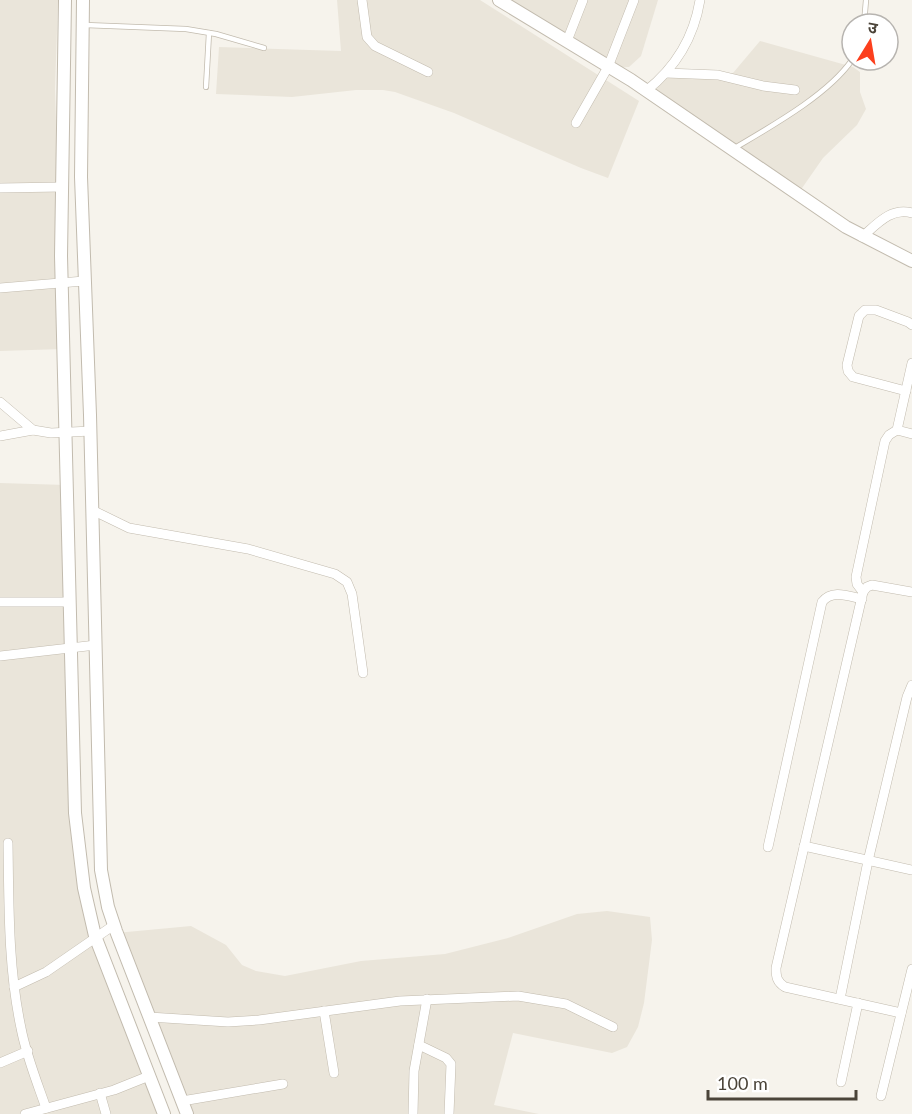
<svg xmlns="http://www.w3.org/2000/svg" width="912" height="1114" viewBox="0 0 912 1114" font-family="Lato,'Noto Sans Devanagari',sans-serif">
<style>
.residential{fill:#eae5da}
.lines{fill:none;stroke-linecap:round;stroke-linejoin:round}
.service-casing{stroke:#c2bbae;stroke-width:6}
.minor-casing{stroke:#c2bbae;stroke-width:10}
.tertiary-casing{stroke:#c2bbae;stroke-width:14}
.service{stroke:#fff;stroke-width:4.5}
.minor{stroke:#fff;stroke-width:9}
.tertiary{stroke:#fff;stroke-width:12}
</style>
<rect width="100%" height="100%" fill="#f6f3ec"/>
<g class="residential">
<polygon points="0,0 58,0 55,89 63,349 0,351"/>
<polygon points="337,0 480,0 639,101 608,178 581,168 454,113 395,92 383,90 356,90 292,97 216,94 219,47 341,51"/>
<polygon points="509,0 658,0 641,56 629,67 615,68"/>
<polygon points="760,41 853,67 860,72 860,92 866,109 857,125 823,158 800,191 654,94 667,71 725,76 733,73"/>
<polygon points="0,483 66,485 83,899 161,1114 0,1114"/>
<polygon points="607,911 650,917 652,940 644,1003 638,1027 627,1047 612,1053 513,1033 494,1105 539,1114 189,1114 116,933 191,926 226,945 242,965 256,971 285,976 361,961 445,954 508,938 577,914"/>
</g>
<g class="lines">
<g class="service-casing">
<g id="service">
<polyline points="864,24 866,0"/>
<polyline points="85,25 186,29 216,34 264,48"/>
<polyline points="206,87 209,33"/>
<path d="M733,149C770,127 828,95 852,60"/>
</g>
</g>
<g class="minor-casing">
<g id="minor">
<polyline points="362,0 367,37 375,46 428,72"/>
<polyline points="567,41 583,0"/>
<polyline points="666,73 718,75 763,86 795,90"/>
<path d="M646,91C675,68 694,37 700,0"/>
<polyline points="576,123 608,67 634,0"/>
<polyline points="0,188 62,187"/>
<path d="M862,237C877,224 891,207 912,213"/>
<polyline points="0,288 84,281"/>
<polyline points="906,391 853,377 848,371 847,365 859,316 865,310 876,310 908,322 912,325"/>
<polyline points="0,402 33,430 51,433 91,431"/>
<polyline points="897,430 912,363"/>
<polyline points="0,436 33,430"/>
<polyline points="92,510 129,528 248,549 335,574 347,582 352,594 363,673"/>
<polyline points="863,592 857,584 856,577 885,441 889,435 897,430 912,434"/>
<polyline points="0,602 70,602"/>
<polyline points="0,656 96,645"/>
<path d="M8,843C9,905 8,967 21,1028C26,1055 37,1082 46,1108"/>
<polyline points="804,846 912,870"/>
<path d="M768,847L822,602C832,589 848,596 862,599"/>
<polyline points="14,987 46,972 114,925"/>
<polyline points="840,999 868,861 907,697 912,685"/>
<polyline points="324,1011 334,1073"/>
<path d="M901,1013L785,987C777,982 776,977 776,968L863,592L867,587L872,585L912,592"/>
<polyline points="149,1017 228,1022 259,1020 400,1001 518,996 566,1004 613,1027"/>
<polyline points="419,1045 446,1058 451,1064 449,1114"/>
<polyline points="0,1063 28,1051"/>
<polyline points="841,1082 858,1003"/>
<polyline points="100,1093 106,1114"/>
<polyline points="881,1096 912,969"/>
<polyline points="182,1101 283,1084"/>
<polyline points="25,1114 114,1090 149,1076"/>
<polyline points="413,1114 414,1071 427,999"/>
</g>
</g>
<g class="tertiary-casing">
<g id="tertiary">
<polyline points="65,0 61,256 75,813 84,888 95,936 164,1114"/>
<polyline points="83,0 81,177 90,415 101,870 108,907 116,931 187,1114"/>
<polyline points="499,0 631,80 846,227 912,261"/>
</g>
</g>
<use href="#service" class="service"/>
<use href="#minor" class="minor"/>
<use href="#tertiary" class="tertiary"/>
</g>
<g transform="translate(870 42) rotate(11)"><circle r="28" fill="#ffffff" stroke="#b7b4b0" stroke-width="1.5"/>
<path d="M0-4.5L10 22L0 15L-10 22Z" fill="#fc3f1d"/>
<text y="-9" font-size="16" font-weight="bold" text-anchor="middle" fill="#4b4439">उ</text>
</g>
<path d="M708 1090v9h148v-9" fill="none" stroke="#4b4439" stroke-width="3"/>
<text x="717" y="1090" font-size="18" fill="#4b4439" stroke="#ffffff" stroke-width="4.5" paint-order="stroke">100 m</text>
</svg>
